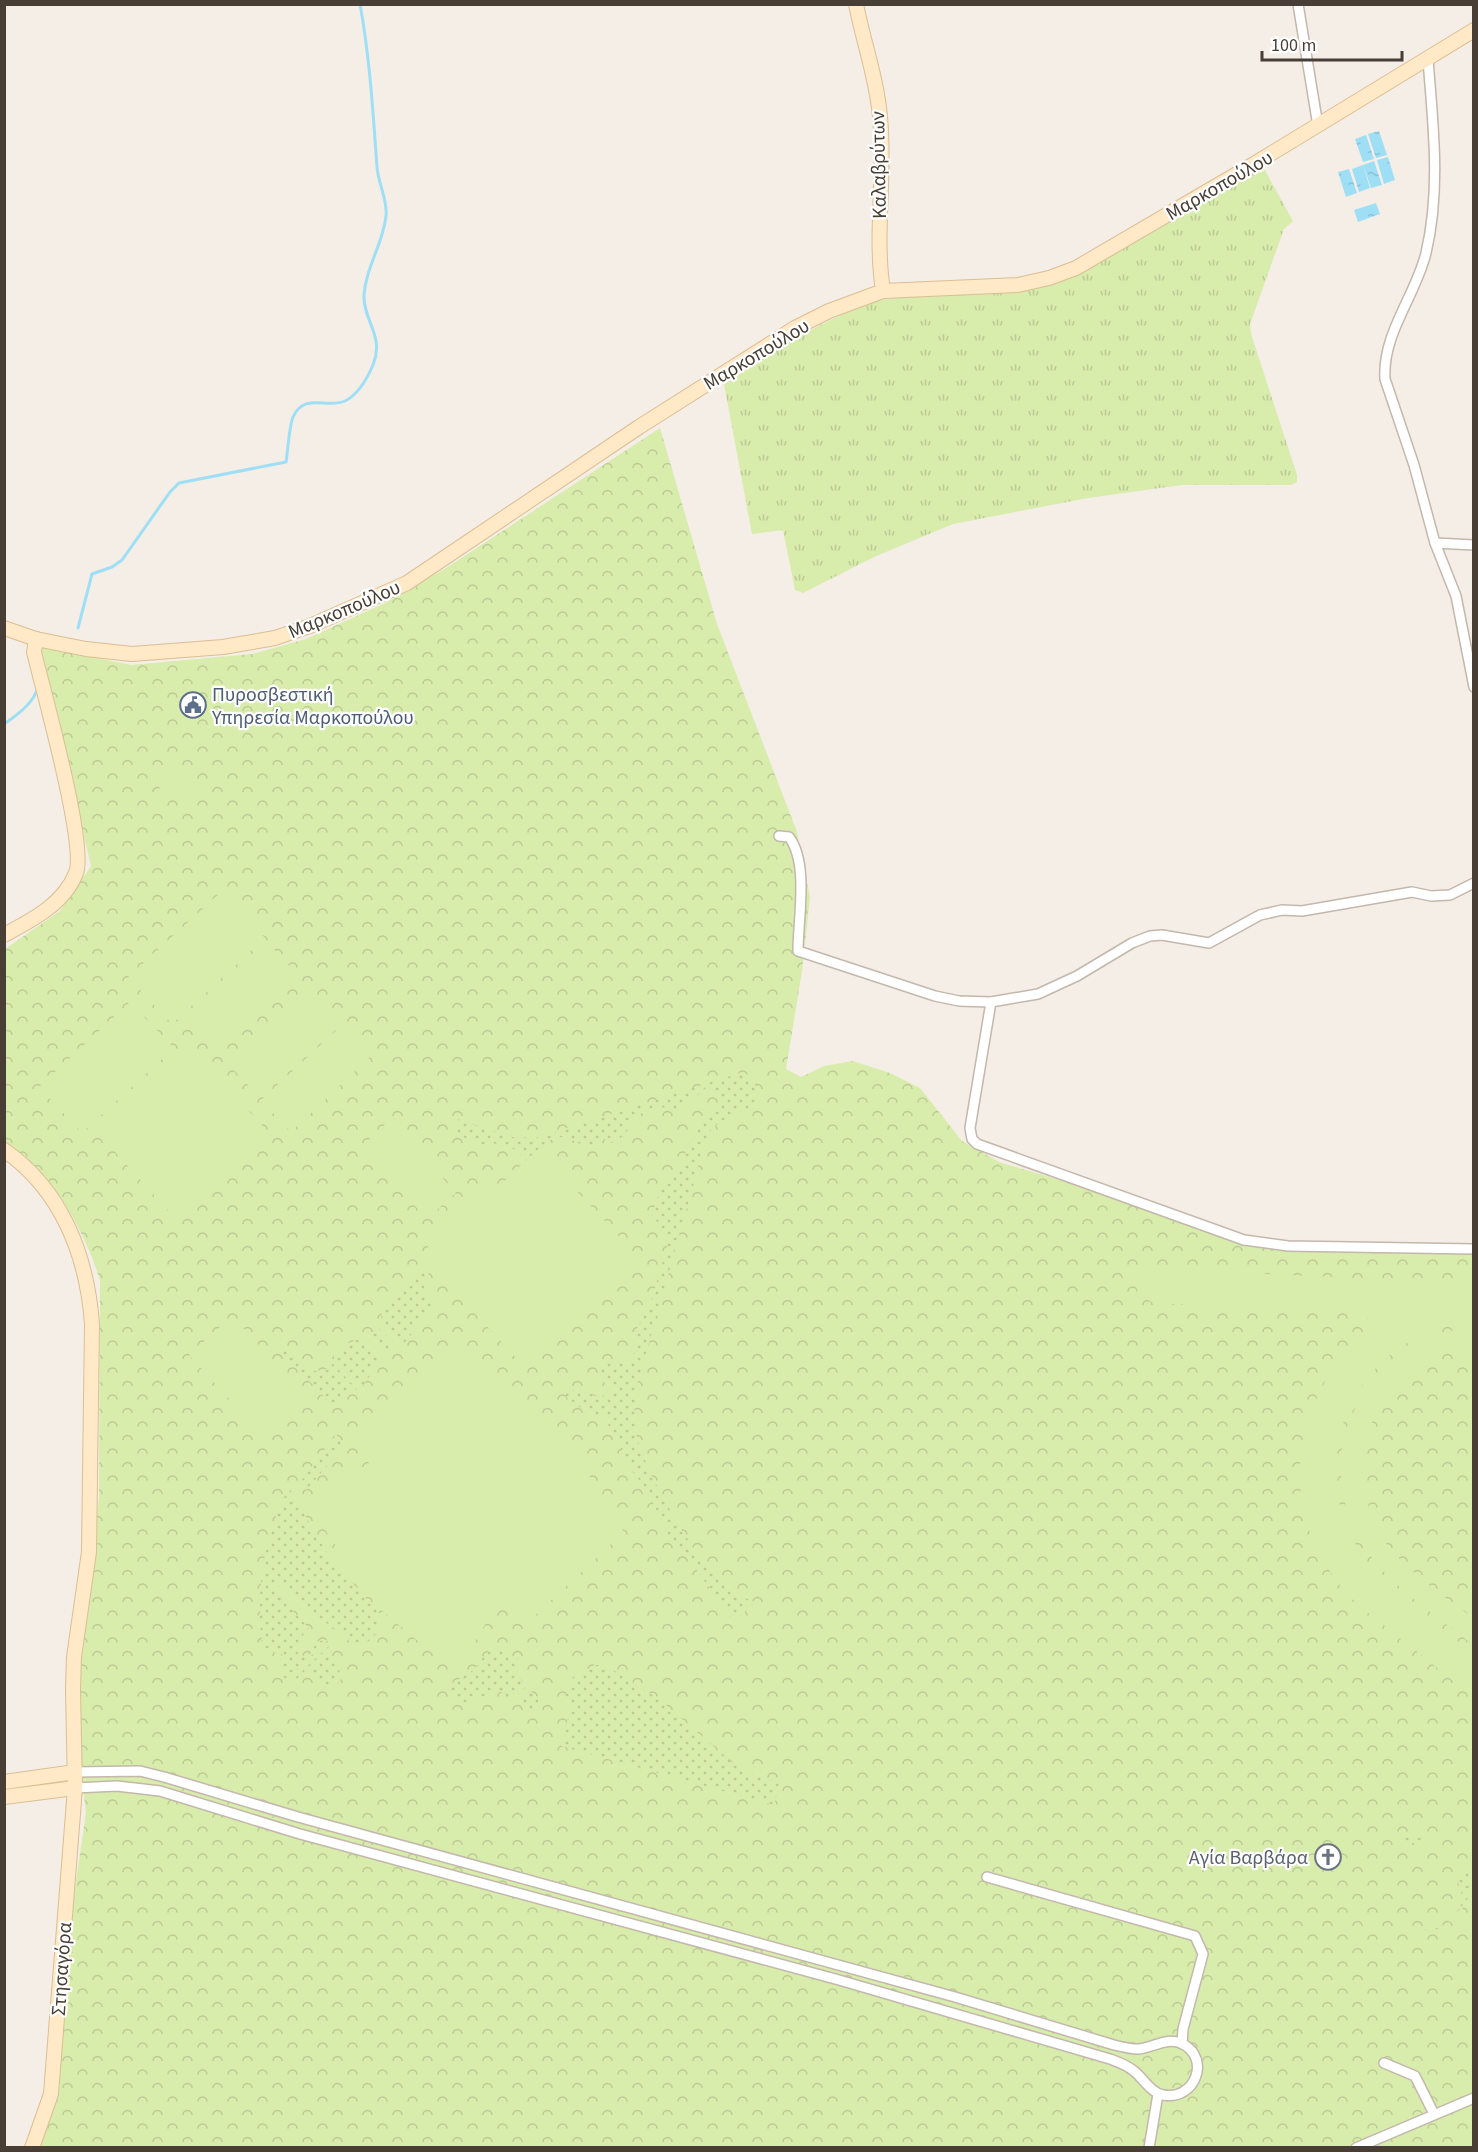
<svg xmlns="http://www.w3.org/2000/svg" width="1478" height="2152" viewBox="0 0 1478 2152" font-family="'Source Sans 3',sans-serif">
<style>
.grass{fill:url(#grass-tufts)}
.park{fill:url(#park-crowns)}
.garden{fill:url(#garden-dots)}
.pitch{fill:#d8ecac}
.water{fill:url(#water-ripples)}
.lines{fill:none;stroke-linecap:round;stroke-linejoin:round}
.stream{stroke:#9edff6;stroke-width:3}
.street-casing{stroke:#c4b7ab;stroke-width:12}
.secondary-casing{stroke:#dbbe95;stroke-width:16}
.street{stroke:#fff;stroke-width:9}
.secondary{stroke:#ffe9c6;stroke-width:14}
.labels{text-anchor:middle;stroke-width:4.5;stroke-linejoin:round;paint-order:stroke}
.street-label{font-size:20px;fill:#483e35;stroke:#fff}
.service-label{font-size:20px;fill:#4e5e75;stroke:#fff;text-anchor:start}
.worship-label{font-size:20px;fill:#5b616d;stroke:#fff;text-anchor:end}
</style>
<defs>
<pattern id="grass-tufts" width="24" height="20" patternUnits="userSpaceOnUse" patternTransform="scale(1.5)"><rect width="24" height="20" fill="#d8ecac"/><path d="M3 7l-1-3M5 7V3M7 7l1-3M15 17l-1-3M17 17v-4M19 17l1-3" fill="none" stroke="#bbcb95"/></pattern>
<pattern id="park-crowns" width="20" height="18" patternUnits="userSpaceOnUse" patternTransform="scale(1.5)"><rect width="20" height="18" fill="#d8ecac"/><path d="M2 6a3 3 0 1 1 6 0M12 15a3 3 0 1 1 6 0" fill="none" stroke="#bbcb95"/></pattern>
<pattern id="garden-dots" width="8" height="8" patternUnits="userSpaceOnUse" patternTransform="scale(1.5)"><rect width="8" height="8" fill="#d8ecac"/><path d="M2 2h.1M6 6h.1" fill="none" stroke="#bbcb95" stroke-width="1.8" stroke-linecap="round"/></pattern>
<pattern id="water-ripples" width="26" height="14" patternUnits="userSpaceOnUse" patternTransform="scale(1.5)"><rect width="26" height="14" fill="#9edff6"/><path d="M2 4q2-2 4 0t4 0M15 11q2-2 4 0t4 0" fill="none" stroke="#8ac0d4"/></pattern>
</defs>
<rect width="100%" height="100%" fill="#f4eee6"/>
<path class="grass" d="M1262,165L1293,221L1284,229L1250,324L1251,334L1297,475V482L1291,485H1182L1088,498L953,524L874,557L803,593L795,590L783,530L752,534L724,384C773,352 823,318 879,300C942,291 1011,302 1070,277Z"/>
<path class="park" d="M660,428L717,624L797,832L810,897L802,971L786,1069L801,1077L824,1066L853,1061L890,1073L920,1088L962,1141L999,1162L1096,1191L1238,1243L1263,1247L1305,1250L1473,1253V2147H40L55,2100L70,1922L86,1813L78,1740V1662L91,1577L99,1497L100,1281C91,1248 71,1211 51,1184C38,1168 20,1156 5,1143V949L60,911L91,866L39,646L131,665L252,654L306,639L385,603L446,568Z"/>
<g class="garden">
<path d="M740,1073L750,1075L756,1087L758,1097C748,1116 718,1115 707,1136L638,1382C634,1400 633,1419 637,1437C643,1469 696,1559 719,1581C729,1590 742,1597 755,1602L734,1622L693,1565L670,1538L646,1488L628,1466L617,1439L608,1425L613,1418L592,1416L566,1397V1392L580,1388C594,1397 600,1401 613,1389C604,1383 599,1380 601,1368L610,1361L618,1365L632,1358L635,1350L636,1330L650,1305L667,1247L665,1232L652,1215L661,1187L683,1168L686,1156L684,1146L692,1142L701,1124L720,1107L722,1098L715,1090L706,1088L677,1113L660,1106C629,1113 636,1126 617,1141L611,1142L602,1138L596,1148L591,1150C556,1129 555,1134 526,1161C512,1145 503,1140 482,1146L453,1132L457,1119L511,1137L536,1138Z"/>
<polygon points="419,1268 423,1268 429,1274 424,1288 434,1305 402,1346 381,1323 382,1307 412,1285"/>
<polygon points="379,1328 398,1348 386,1356 370,1338"/>
<polygon points="363,1338 381,1359 362,1387 333,1356 345,1344"/>
<polygon points="285,1344 313,1371 324,1370 333,1364 357,1389 343,1395 335,1408 279,1349"/>
<polygon points="336,1434 342,1443 341,1450 306,1490 299,1484"/>
<path d="M289,1488L329,1556L380,1614C376,1635 378,1638 357,1647L278,1585L273,1590L309,1628L295,1645L299,1656L308,1655L318,1641L328,1640L285,1680L279,1665L282,1654L263,1650C255,1595 262,1538 289,1488Z"/>
<polygon points="331,1644 331,1660 339,1669 341,1679 336,1685 325,1686 314,1674 308,1674 300,1681 293,1680"/>
<polygon points="491,1647 518,1658 518,1675 526,1687 513,1699 499,1691 470,1702 463,1702 449,1693 448,1686 475,1669"/>
<polygon points="594,1665 605,1665 659,1699 741,1770 780,1783 774,1805 561,1746 571,1706 563,1702 572,1678"/>
<polygon points="531,1691 538,1698 538,1708 528,1712 518,1703"/>
<path d="M1417,1835L1432,1836L1421,1847C1403,1833 1386,1850 1378,1866L1375,1865C1385,1847 1397,1839 1417,1835Z"/>
<path d="M1468,1872C1476,1904 1453,1927 1424,1933L1423,1930C1444,1929 1459,1918 1463,1898L1458,1882Z"/>
</g>
<g class="pitch">
<polygon points="192,772 193,792 160,794 158,774"/>
<polygon points="222,891 265,938 172,1024 128,977"/>
<polygon points="267,942 295,972 214,1048 186,1018"/>
<polygon points="311,991 339,1020 258,1096 230,1066"/>
<polygon points="130,1002 174,1048 82,1133 39,1087"/>
<polygon points="343,1024 372,1055 291,1132 261,1100"/>
<polygon points="187,1044 272,1136 179,1222 94,1129"/>
<polygon points="390,1120 456,1193 427,1219 361,1147"/>
<polygon points="538,1149 637,1256 521,1363 422,1257 430,1249 420,1238 482,1181 493,1192"/>
<path d="M1152,1269L1473,1283V1320C1365,1332 1300,1448 1356,1545C1382,1590 1434,1621 1473,1653V1697C1446,1675 1419,1653 1391,1631C1375,1618 1357,1605 1343,1589C1273,1505 1293,1397 1369,1326L1371,1321L1362,1313L1153,1303L1138,1294C1135,1281 1139,1273 1152,1269Z"/>
<polygon points="232,1316 309,1400 266,1439 189,1355"/>
<path d="M1473,1326V1347C1455,1350 1438,1355 1422,1364C1359,1400 1346,1487 1387,1544C1409,1574 1445,1596 1473,1618V1645C1437,1616 1391,1587 1365,1548C1303,1453 1367,1341 1473,1326Z"/>
<path d="M452,1344L535,1408L572,1448L624,1532L530,1620L503,1595L460,1666L433,1654L381,1610L384,1606C354,1572 328,1538 306,1498L370,1465L349,1436Z"/>
</g>
<g class="water">
<polygon points="1379,131 1387,155 1376,158 1368,134"/>
<polygon points="1366,135 1374,159 1363,162 1355,139"/>
<polygon points="1388,157 1395,180 1384,184 1377,160"/>
<polygon points="1374,161 1382,185 1371,188 1363,165"/>
<polygon points="1363,165 1370,188 1359,192 1352,169"/>
<polygon points="1349,169 1357,193 1346,197 1338,172"/>
<polygon points="1376,203 1380,214 1358,222 1354,210"/>
</g>
<g class="lines">
<g class="stream">
<path d="M78,628L92,574L112,567L122,560L170,492L179,483L286,462C288,450 289,427 293,417C304,392 327,409 345,401C359,394 367,379 373,365C385,336 363,321 364,295C366,267 383,244 386,216C388,201 378,183 377,167C373,113 370,59 360,4"/>
<path d="M4,724C16,716 34,703 37,689"/>
</g>
<g class="street-casing">
<g id="street">
<polyline points="1298,4 1318,126"/>
<path d="M1428,60C1433,124 1441,189 1426,253C1416,295 1382,334 1385,379L1414,465L1435,543L1456,596L1474,687"/>
<polyline points="1435,543 1474,545"/>
<path d="M779,836L789,837C809,863 798,919 798,951L935,996L959,1001L991,1002L1038,994L1077,976L1132,943L1150,936L1162,935L1209,943L1260,915L1282,910L1302,911L1412,892L1431,896L1450,895L1474,883"/>
<polyline points="991,1002 970,1128 972,1139 977,1144 1244,1240 1288,1246 1474,1249"/>
<path d="M75,1772L140,1771L164,1777L298,1817L955,1997L1114,2045C1122,2047 1130,2049 1138,2049C1153,2048 1167,2036 1183,2044C1211,2059 1195,2101 1163,2095C1150,2092 1144,2079 1134,2071C1127,2065 1118,2062 1110,2059L839,1980L300,1834L160,1791L117,1786L75,1788"/>
<polyline points="987,1877 1195,1936 1203,1954 1183,2029 1182,2044"/>
<polyline points="1384,2063 1415,2076 1434,2114"/>
<polyline points="1149,2148 1158,2094"/>
<polyline points="1356,2148 1474,2098"/>
</g>
</g>
<g class="secondary-casing">
<g id="secondary">
<path d="M856,4C863,41 877,79 880,117C886,175 874,233 883,291"/>
<polyline points="4,628 36,639 86,649 132,654 223,647 275,638 310,626 407,583 639,427 795,328 829,311 883,291 1018,285 1049,278 1076,268 1254,164 1474,30"/>
<path d="M4,935C32,920 64,904 76,873C87,846 43,690 34,652L36,639"/>
<path d="M4,1150C62,1190 87,1256 92,1324L89,1552L74,1657L73,1689L75,1788L51,2094L32,2148"/>
<polyline points="4,1782 75,1772"/>
<polyline points="4,1797 75,1788"/>
</g>
</g>
<use href="#street" class="street"/>
<use href="#secondary" class="secondary"/>
</g>
<defs>
<g id="civic-ring" transform="scale(1.35)"><circle r="9.5" fill="#fff" stroke="#5c6f8a" stroke-width="1.5"/><path d="M-.6-6.5H3V-4.5H.6V-3L4-1V1h2V6H-6V1h2V-1L-.6-3ZM-1.2 2.5V6h2.4V2.5Z" fill="#5c6f8a"/></g>
<g id="church-ring" transform="scale(1.35)"><circle r="9.5" fill="#fff" stroke="#6b7280" stroke-width="1.5"/><path d="M-1.2-6h2.4v3.5h3.3v2.4h-3.3V6h-2.4V-.1h-3.3v-2.4h3.3Z" fill="#6b7280"/></g>
</defs>
<g fill-rule="evenodd">
<use href="#civic-ring" x="193" y="705"/>
<use href="#church-ring" x="1328" y="1857"/>
</g>
<g class="labels">
<g class="street-label">
<text transform="translate(878 165) rotate(-91)" y="7">Καλαβρύτων</text>
<text transform="translate(1219 185) rotate(-30)" y="7">Μαρκοπούλου</text>
<text transform="translate(756 354) rotate(-31)" y="7">Μαρκοπούλου</text>
<text transform="translate(344 609) rotate(-23)" y="7">Μαρκοπούλου</text>
<text transform="translate(61 1969) rotate(-86)" y="7">Στησαγόρα</text>
</g>
<g class="service-label">
<text x="212" y="701">Πυροσβεστική<tspan x="212" dy="23">Υπηρεσία Μαρκοπούλου</tspan></text>
</g>
<g class="worship-label">
<text x="1308" y="1864">Αγία Βαρβάρα</text>
</g>
</g>
<rect width="1478" height="2152" fill="none" stroke="#483e35" stroke-width="12"/>
<path d="M1262 51v9h140v-9" fill="none" stroke="#483e35" stroke-width="3"/>
<text x="1271" y="51" font-size="18" fill="#483e35" stroke="#ffffff" stroke-width="4.5" paint-order="stroke">100 m</text>
</svg>
